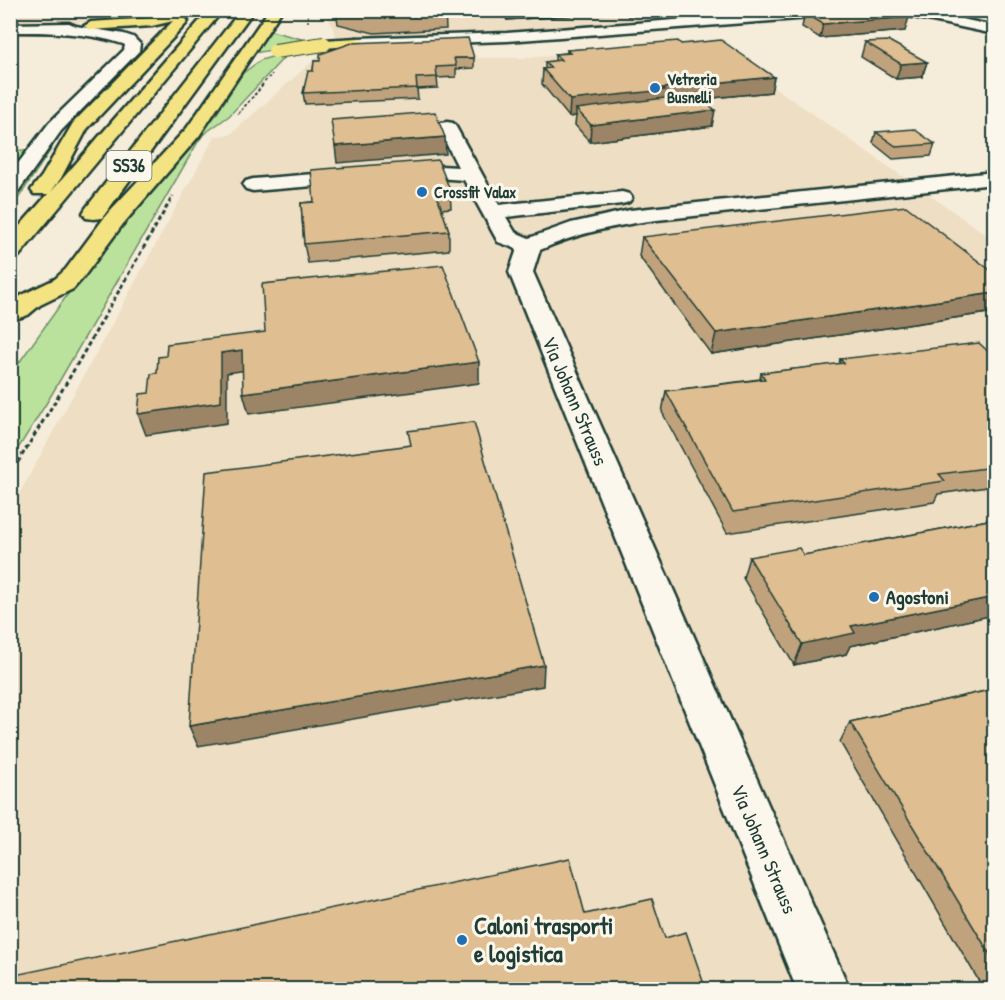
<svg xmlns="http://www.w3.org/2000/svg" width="1005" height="1000" viewBox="0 0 1005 1000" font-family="'Patrick Hand',sans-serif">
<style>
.built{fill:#eedec4}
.green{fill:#bbe29d;stroke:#6d9068;stroke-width:1.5}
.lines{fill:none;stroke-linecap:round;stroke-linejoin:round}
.minor-casing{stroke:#1f3d34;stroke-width:5}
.highway-casing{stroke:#1f3d34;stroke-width:5}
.path-far2{stroke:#1f3d34;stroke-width:1.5;stroke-dasharray:3 2;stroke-linecap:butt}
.path-far1{stroke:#1f3d34;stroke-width:2;stroke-dasharray:3 2;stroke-linecap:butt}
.path{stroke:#1f3d34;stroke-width:3;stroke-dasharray:4.5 3;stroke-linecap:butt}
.minor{fill:#fbf7ec;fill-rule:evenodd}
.highway{fill:#f4e382;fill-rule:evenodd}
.highway-bridge-casing{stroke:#1f3d34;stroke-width:16;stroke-linecap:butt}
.highway-bridge{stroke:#f4e382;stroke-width:14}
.wall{fill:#c0a37d;stroke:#1f3d34;stroke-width:1.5}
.shaded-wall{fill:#9c8566;stroke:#1f3d34;stroke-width:1.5}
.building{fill:#dfbe91;stroke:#1f3d34;stroke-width:1.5}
.poi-dot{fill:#1f6fb2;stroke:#fbf7ec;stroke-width:2}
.labels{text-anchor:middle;stroke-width:6;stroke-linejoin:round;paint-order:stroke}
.far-poi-label{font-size:16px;font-weight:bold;fill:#1f3d34;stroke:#fbf7ec;text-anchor:start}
.shield{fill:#fbf7ec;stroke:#61756b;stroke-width:1.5}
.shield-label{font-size:18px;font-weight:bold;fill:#1f3d34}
.street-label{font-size:20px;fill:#1f3d34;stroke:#fbf7ec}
.poi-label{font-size:20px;font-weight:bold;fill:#1f3d34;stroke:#fbf7ec;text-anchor:start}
.near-poi-label{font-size:24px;font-weight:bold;fill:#1f3d34;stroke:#fbf7ec;text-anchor:start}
</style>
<rect width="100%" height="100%" fill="#f5ecda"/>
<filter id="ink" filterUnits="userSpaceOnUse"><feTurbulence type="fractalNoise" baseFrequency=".0167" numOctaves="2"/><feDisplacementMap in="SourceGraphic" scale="12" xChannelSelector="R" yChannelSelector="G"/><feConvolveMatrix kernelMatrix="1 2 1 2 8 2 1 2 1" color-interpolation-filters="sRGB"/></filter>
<g filter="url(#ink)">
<g class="built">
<polygon points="10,11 183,11 167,16 140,20 11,25"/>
<polygon points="326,11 812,11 500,33 336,36"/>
<polygon points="708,41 994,240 994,989 11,990 11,509 215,136 230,135 325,50 470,44 476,58 526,58 563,55 562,52"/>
</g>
<g class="green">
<polygon points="271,31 313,42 255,53"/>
<polygon points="289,52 229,116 208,131 199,140 49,399 11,460 11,374 105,242 215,116 243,73 261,60"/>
<polygon points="52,148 11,209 11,151"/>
</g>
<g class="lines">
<g class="minor-casing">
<g id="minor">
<polygon points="803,10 869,10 863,14 507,41 357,46 350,42 357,38 507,33"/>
<polygon points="893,10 921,10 994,26 994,34 899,14"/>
<path d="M69,23L76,26L124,34L133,37L140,44L139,51L61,131L17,193L10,195V174L49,123L124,50L125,45L123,44C87,32 47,32 10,32V24Z"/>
<path d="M447,122L453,123L456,127L499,205L622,192L629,194L632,198L629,202L622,204L506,217L515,232L529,238L571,223L630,210L994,172V184L657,220C616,225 578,233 540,250L533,272L850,990H797L509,272L517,249L498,242L464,180L423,177L253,191L246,189L243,185L246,181L253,179L423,165L458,167L438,127L441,123Z"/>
</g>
</g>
<g class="highway-casing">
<g id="highway">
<polygon points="182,10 193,10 195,13 185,18 188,21 186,24 87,129 61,178 51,192 209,10 223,10 18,257 10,259 10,237 48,194 34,194 31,190 42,176 73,123 173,21 152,26 91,30 84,26 91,22 152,18"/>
<polygon points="241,10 254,10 102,218 94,219 86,218 83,213 86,208"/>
<polygon points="269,10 282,10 199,136 123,224 82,279 73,289 40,305 28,315 19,318 10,316 10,304 22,295 55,279 66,269 107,214 187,128"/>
<polygon points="357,38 364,42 362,45 324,48 317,44 324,40"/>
</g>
</g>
<g class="path-far2">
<polyline points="308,10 308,22"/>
<polyline points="261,86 272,74"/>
</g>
<polyline class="path-far1" points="238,114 263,85"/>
<polyline class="path" points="10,475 67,382 173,196"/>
<use href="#minor" class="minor"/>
<use href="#highway" class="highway"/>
<g class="highway-bridge-casing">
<polyline id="highway-bridge" points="275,51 324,44"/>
</g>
<use href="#highway-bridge" class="highway-bridge"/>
</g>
<g class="wall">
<polygon points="10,10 166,10 165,12 10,13"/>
<polygon points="336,10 445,10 446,29 374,33 338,24"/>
<polygon points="499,10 576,10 576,15 507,20"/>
<polygon points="592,10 717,10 628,16 623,12 595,14"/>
<polygon points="805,13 905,31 820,38 802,27"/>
<polygon points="865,42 927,62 922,77 896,79 861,57"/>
<polygon points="681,44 774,77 771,92 703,99 712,126 590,142 575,125 576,116 569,117 542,84 543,69 545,69 545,62 555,61 555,54 567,53 567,50"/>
<polygon points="474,58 474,68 456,69 456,77 437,78 438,88 417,89 418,99 305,104 303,93 313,71 314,61"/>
<polygon points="876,132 935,144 931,156 893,159 873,143"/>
<polygon points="450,190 451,208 441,209 449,231 449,250 308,263 304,244 301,203"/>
<polygon points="642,237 994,273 994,312 711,354 639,256"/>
<polygon points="994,357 994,486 938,494 934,502 727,533 662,412 666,391 760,379 761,373 839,364 840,359"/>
<polygon points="994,519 994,615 850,646 846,654 794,665 743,578 749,557 804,555"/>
<polygon points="994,689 994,990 984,990 840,742 850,722"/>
</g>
<g class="shaded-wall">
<polygon points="507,10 576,10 576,15 507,20"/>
<polygon points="595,10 624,10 623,12 595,14"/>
<polygon points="629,10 717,10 628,16"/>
<polygon points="909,17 905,31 820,38 823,24"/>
<polygon points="927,62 922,77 896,79 901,64"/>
<polygon points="774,77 771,92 663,103 576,109 576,116 569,117 570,100 662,88"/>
<polygon points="715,110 712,126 590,142 591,125"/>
<polygon points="445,137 446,154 337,163 335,146"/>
<polygon points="994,293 994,312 711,354 716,333"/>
<polygon points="242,350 248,370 227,373 227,423 146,435 138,414 221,353"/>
<polygon points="479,362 479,383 249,414 243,393"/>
<polygon points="994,597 994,615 850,646 846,654 794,665 802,644 851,626"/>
<polygon points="544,665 543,686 198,746 189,726"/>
</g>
<g class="building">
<polygon points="351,10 445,10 445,12 373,15"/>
<polygon points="841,10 895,10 909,17 823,24 805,13"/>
<polygon points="468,38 474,58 454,58 456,66 436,67 437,77 416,78 417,88 303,93 308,71 313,71 314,61 320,61 320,54 352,43"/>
<polygon points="721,40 774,77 662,88 665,90 570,100 543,69 551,68 545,62 561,60 555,54 570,53 567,50 678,41 681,44"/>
<polygon points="889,41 927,62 901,64 865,42"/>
<polygon points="697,94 715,110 591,125 576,109"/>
<polygon points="435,112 445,137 335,146 331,120"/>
<polygon points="914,129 935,144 897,147 876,132"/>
<polygon points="438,160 450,190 436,192 449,231 304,244 301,203 314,202 311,170"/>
<polygon points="906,206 994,273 994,293 716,333 642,237"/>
<polygon points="443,265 479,362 243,393 242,350 221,353 221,402 138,414 140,394 149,393 151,374 157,373 158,357 166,356 167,344 265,332 262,284"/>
<polygon points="979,343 994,357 994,467 939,474 945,481 733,512 666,391 765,379 761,373 844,363 840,359"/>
<polygon points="474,422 544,665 189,726 206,472 411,445 408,431"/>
<polygon points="994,519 994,597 851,626 855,633 802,644 749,557 799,548 804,555"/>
<polygon points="994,689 994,961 850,722"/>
<polygon points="570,858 585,914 652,899 665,938 686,932 706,990 10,990 10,976"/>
</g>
</g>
<g class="poi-dot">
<circle cx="655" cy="88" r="6"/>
<circle cx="422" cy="192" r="6"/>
<circle cx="874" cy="597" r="6"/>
<circle cx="462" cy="940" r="6"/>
</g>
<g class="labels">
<g class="far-poi-label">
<text x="667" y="85">Vetreria<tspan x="667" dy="18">Busnelli</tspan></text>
<text x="434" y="198">Crossfit Valax</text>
</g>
<rect class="shield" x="106.5" y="151" width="45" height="30" rx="4.5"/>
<g class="shield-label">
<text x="129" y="172">SS36</text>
</g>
<g class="street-label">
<text transform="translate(575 401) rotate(67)" y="7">Via Johann Strauss</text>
<text transform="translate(764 849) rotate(67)" y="7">Via Johann Strauss</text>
</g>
<g class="poi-label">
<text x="886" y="604">Agostoni</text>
</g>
<g class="near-poi-label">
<text x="474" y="934">Caloni trasporti<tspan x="474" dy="28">e logistica</tspan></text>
</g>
</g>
<rect width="1005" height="1000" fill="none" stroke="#fbf7ec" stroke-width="36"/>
<rect x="18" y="18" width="969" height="964" fill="none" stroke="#1f3d34" stroke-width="2" filter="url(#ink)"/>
</svg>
